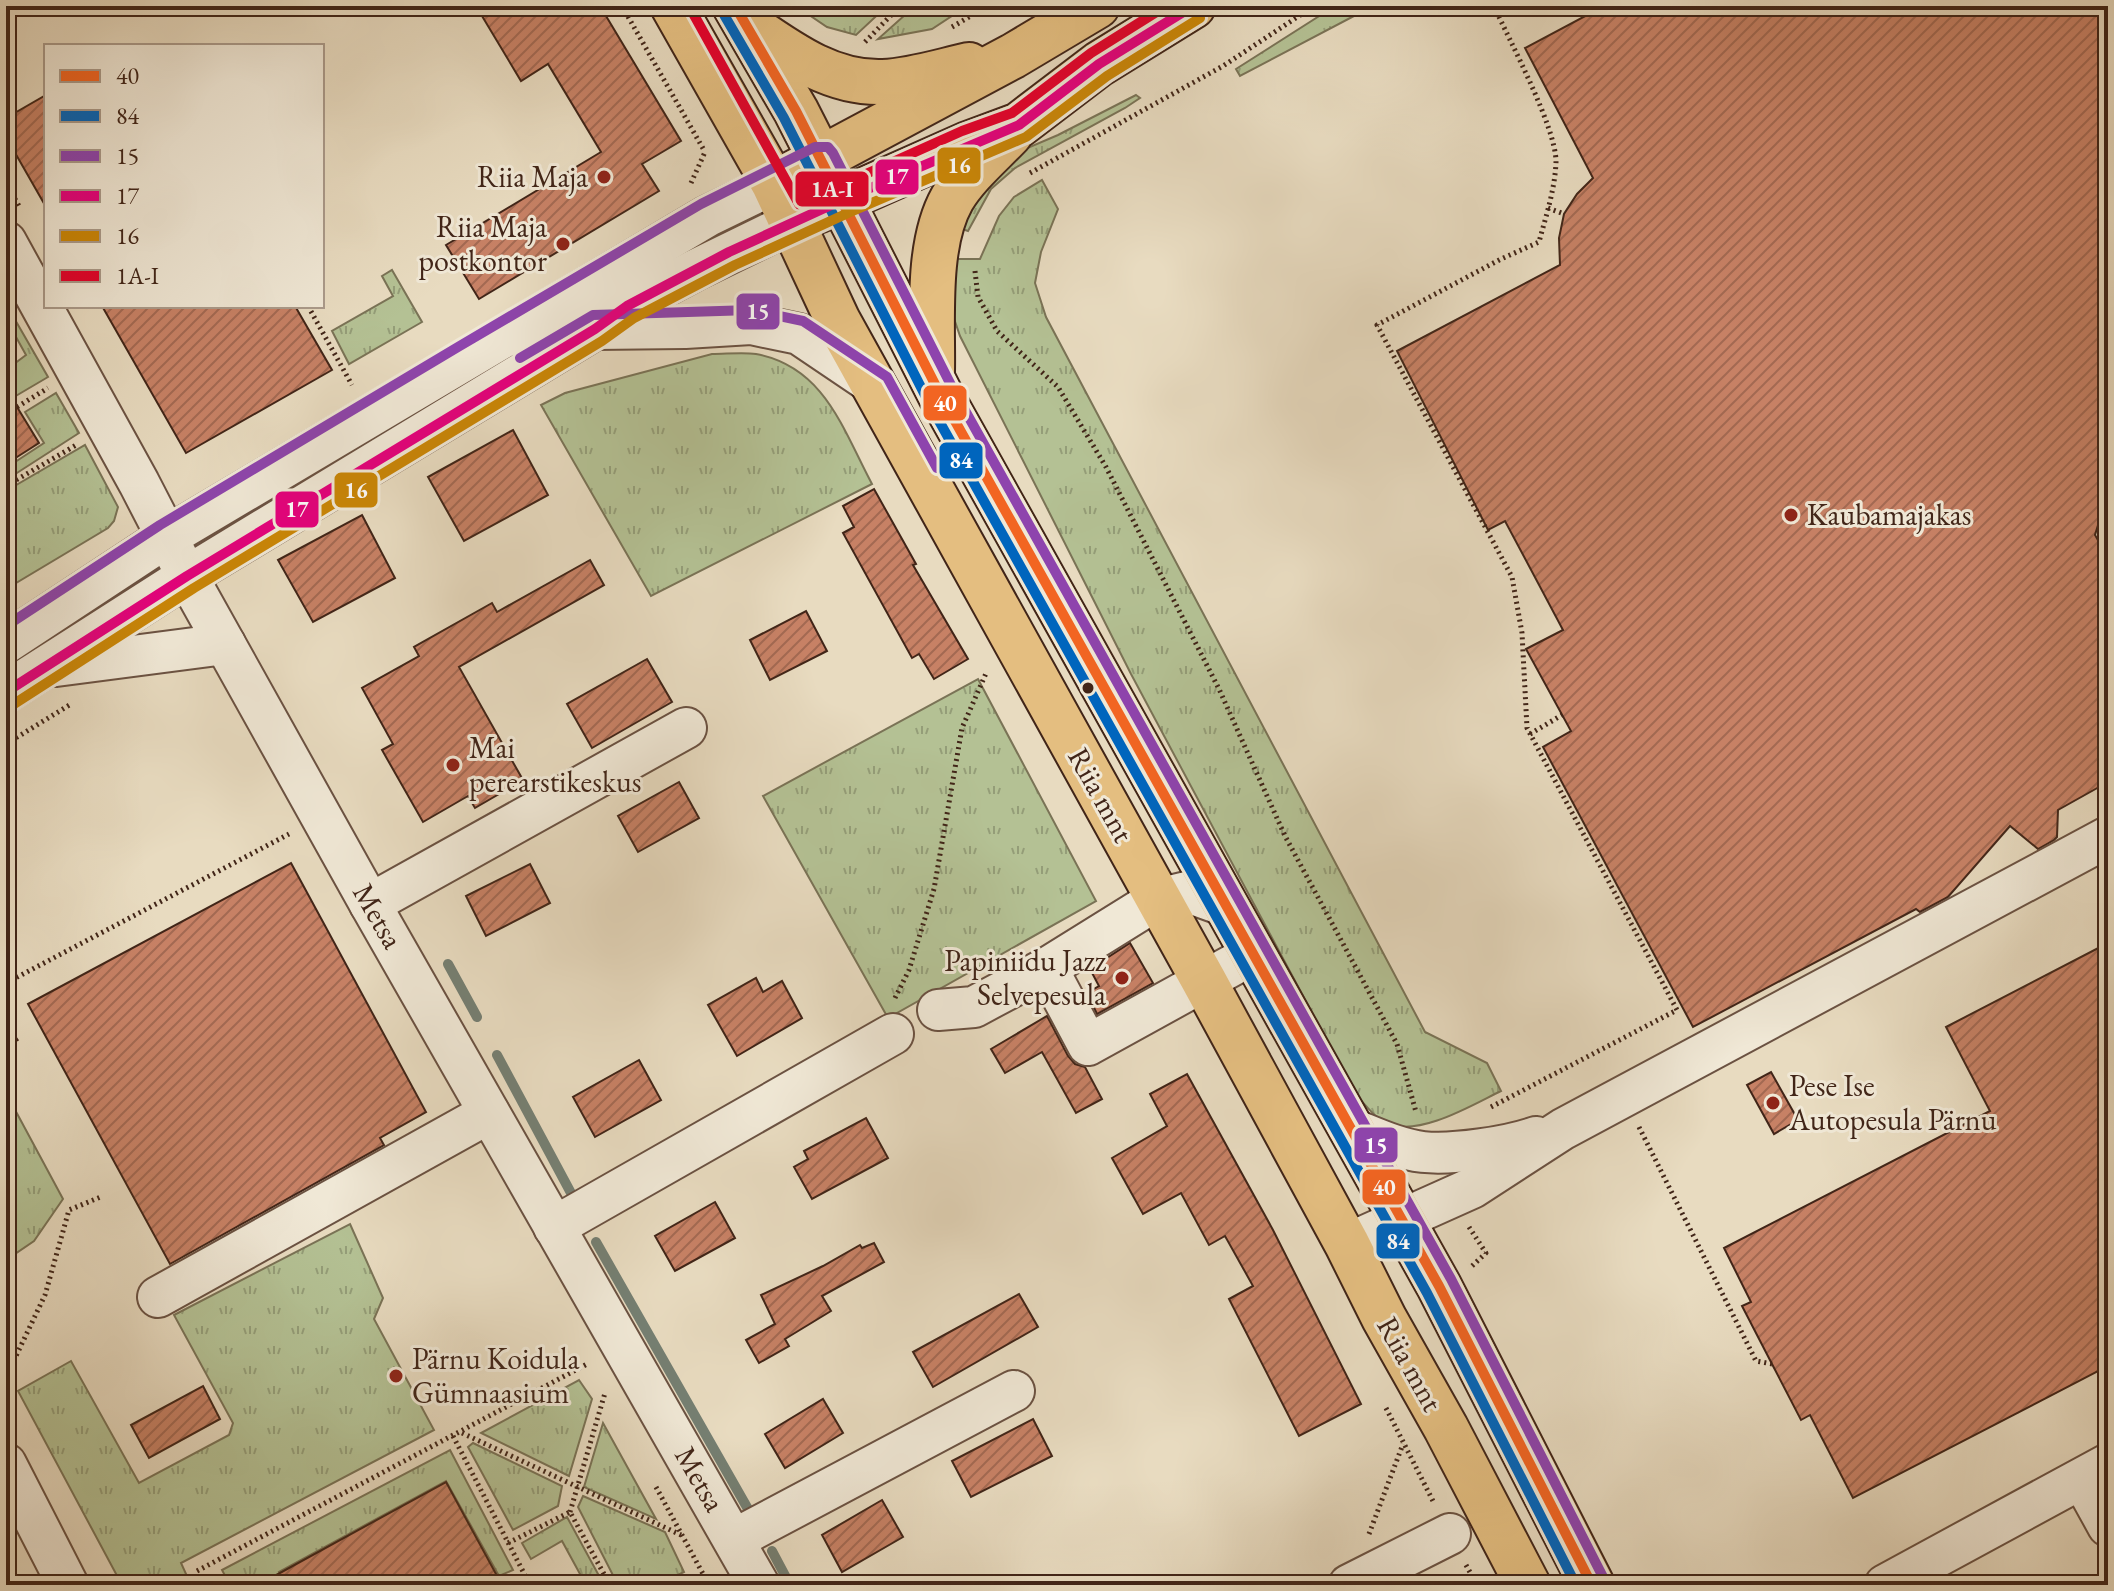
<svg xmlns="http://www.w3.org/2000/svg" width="2114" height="1591" viewBox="0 0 2114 1591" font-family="'EB Garamond',serif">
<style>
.grass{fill:url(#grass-tufts);stroke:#7a7356;stroke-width:2}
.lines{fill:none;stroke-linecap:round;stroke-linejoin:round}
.stream{stroke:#757f72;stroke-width:10}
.building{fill:url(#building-hatch);stroke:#412518;stroke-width:2}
.minor-casing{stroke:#6b5242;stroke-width:44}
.major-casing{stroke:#412518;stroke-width:48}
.path{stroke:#412518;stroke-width:5;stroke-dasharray:2 4;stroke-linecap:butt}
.minor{stroke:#f0e8d6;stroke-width:40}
.major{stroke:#e4be80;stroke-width:44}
.bus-1-casing{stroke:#f0e8d6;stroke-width:16}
.bus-2-casing{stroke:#f0e8d6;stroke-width:16}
.bus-3-casing{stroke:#f0e8d6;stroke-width:16}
.bus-4-casing{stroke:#f0e8d6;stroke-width:16}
.bus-5-casing{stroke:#f0e8d6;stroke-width:16}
.bus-6-casing{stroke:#f0e8d6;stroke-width:16}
.bus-1{stroke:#f26522;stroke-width:10}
.bus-2{stroke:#0065bd;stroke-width:10}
.bus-3{stroke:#8e44ad;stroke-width:10}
.bus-4{stroke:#e5007d;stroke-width:10}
.bus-5{stroke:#ca8606;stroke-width:10}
.bus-6{stroke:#e4002b;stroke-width:10}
.poi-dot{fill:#8f2418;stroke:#f0e8d6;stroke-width:3}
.bus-dot{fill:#412518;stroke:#f0e8d6;stroke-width:3}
.labels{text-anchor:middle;stroke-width:6;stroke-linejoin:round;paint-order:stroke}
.poi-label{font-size:30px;fill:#412518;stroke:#f0e8d6;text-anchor:start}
.street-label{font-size:30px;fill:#412518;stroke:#f0e8d6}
.line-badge{stroke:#f0e8d6;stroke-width:3}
.badge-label{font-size:22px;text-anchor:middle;font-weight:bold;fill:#fff}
</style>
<defs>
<pattern id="grass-tufts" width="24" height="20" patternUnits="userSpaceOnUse" patternTransform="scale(2)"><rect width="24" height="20" fill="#b4c194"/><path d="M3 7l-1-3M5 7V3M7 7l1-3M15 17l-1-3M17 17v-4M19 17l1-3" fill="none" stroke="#949d78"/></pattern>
<pattern id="building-hatch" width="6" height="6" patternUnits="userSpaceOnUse" patternTransform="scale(2)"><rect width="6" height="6" fill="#c78165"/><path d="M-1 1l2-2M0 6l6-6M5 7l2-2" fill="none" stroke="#a36952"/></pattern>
</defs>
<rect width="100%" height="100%" fill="#e8dbc0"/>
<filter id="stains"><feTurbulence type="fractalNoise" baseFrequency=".0025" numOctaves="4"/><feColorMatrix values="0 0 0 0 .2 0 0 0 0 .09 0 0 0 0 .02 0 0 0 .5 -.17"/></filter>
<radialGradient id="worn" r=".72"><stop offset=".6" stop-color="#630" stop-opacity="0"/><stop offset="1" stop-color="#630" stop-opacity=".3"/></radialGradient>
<g class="grass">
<polygon points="796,6 887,6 856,35 827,27"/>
<polygon points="915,6 967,6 932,29 878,39"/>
<polygon points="1335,6 1373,6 1240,76 1236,69"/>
<polygon points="1136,95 1140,98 1125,108 1015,168 991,189 968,231 956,227 974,196 1025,149 1058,135"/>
<path d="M1042,180L1058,209L1041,252L1035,283L1046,317L1425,1032L1487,1063L1501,1091C1472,1105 1421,1136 1389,1124C1375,1119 1366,1105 1356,1095L1131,674L960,336L948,301L956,259H980L999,216L1014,197Z"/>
<polygon points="392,270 422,322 349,364 332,331 393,296 382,276"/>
<polygon points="6,304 48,377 14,397 6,385 6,370 26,355 6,319"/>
<path d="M712,354C726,354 743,352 756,354C825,367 843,430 872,484L651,596L541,405L565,393Z"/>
<polygon points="56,393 79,433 6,480 6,468 44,443 25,412"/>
<polygon points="85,445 118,507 114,521 108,528 6,589 6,491"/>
<polygon points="978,679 1096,901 888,1018 763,796"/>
<polygon points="6,1093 63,1199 34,1241 6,1260"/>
<polygon points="350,1224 383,1298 374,1319 434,1430 181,1563 191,1585 122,1585 18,1391 71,1361 139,1483 229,1435 233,1423 174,1315"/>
<polygon points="579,1380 592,1399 569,1476 481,1433"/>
<polygon points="603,1423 656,1519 584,1487"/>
<polygon points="473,1443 562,1486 558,1506 513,1530 468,1447"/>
<polygon points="450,1450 513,1570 499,1576 446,1481 279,1572 286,1585 230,1585 222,1570"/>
<polygon points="583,1496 665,1532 684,1572 657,1585 618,1585 578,1507"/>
<polygon points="567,1517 604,1585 586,1585 562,1541 531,1559 522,1543"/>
</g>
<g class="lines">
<g class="stream">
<polyline points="448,964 477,1017"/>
<polyline points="497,1055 571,1193"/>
<polyline points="596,1242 748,1509"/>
<polyline points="772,1551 790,1585"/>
</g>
</g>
<g class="building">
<polygon points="476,6 600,6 681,141 642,164 659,191 479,299 446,245 601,152 548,64 521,81"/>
<polygon points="1604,6 2108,6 2108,493 2095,535 2108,558 2108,782 2058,810 2057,837 2054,840 2038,849 2010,826 1948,897 1920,912 1916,909 1693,1027 1543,747 1571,731 1526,649 1563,630 1505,521 1488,530 1397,351 1560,265 1559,238 1564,214 1577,194 1593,178 1525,48"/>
<polygon points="46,95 46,207 6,137 6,118"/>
<polygon points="102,306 295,306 332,370 186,453"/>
<polygon points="6,389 39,443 6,464"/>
<polygon points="513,430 548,495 464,541 428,477"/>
<polygon points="874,489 916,564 913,565 968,659 934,679 919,654 912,658 843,533 854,527 843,506"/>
<polygon points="362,515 395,578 313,622 278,560"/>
<polygon points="590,560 604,585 459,667 523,780 475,808 468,796 423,822 382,750 393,744 362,688 419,656 414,647 492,603 497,612"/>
<polygon points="806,611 827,651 770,680 750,640"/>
<polygon points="647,659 672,702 592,748 567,704"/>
<polygon points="679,782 699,818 638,852 618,816"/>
<polygon points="291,863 426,1112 380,1138 384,1145 170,1264 28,1004"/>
<polygon points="530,864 550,903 486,936 466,896"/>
<polygon points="1130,943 1153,983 1097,1014 1087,993 1099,986 1090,969"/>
<polygon points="2108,943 2108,1366 1853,1498 1810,1415 1801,1420 1772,1364 1742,1306 1751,1302 1724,1248 1990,1111 1946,1027"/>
<polygon points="756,978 763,992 782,981 802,1018 737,1056 708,1005"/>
<polygon points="1047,1016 1068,1056 1075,1064 1085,1067 1102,1099 1076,1113 1042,1052 1005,1073 991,1049"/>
<polygon points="639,1060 661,1100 595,1137 573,1097"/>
<polygon points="1771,1072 1798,1120 1774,1134 1747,1085"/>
<polygon points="1187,1074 1273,1230 1361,1404 1299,1436 1229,1299 1253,1286 1225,1236 1209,1245 1181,1193 1143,1214 1112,1158 1167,1126 1150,1094"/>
<polygon points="866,1118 888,1158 812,1199 794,1167 808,1159 804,1151"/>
<polygon points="715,1202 735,1238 675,1271 655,1236"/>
<polygon points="874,1243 884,1262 822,1296 831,1311 785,1339 789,1346 759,1363 746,1340 775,1324 761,1295 823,1266 860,1245 862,1248"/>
<polygon points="1019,1294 1038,1327 933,1387 913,1352"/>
<polygon points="203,1386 220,1419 149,1458 131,1425"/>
<polygon points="823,1399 843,1433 785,1468 765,1434"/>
<polygon points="1033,1419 1052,1456 971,1497 952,1461"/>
<polygon points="446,1482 502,1585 258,1585"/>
<polygon points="882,1500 903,1537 842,1572 822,1535"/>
</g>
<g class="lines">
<g class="minor-casing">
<g id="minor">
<polyline points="6,242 139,483 187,576 370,904 759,1585"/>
<polyline points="595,329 685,328 751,324 799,334 876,386"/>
<polyline points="6,643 167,537 708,216 774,184"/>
<polyline points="56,666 225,644"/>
<polyline points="6,692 187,576 595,329 627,306 695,270 793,222"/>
<polyline points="370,904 686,728"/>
<polyline points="1047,968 1088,1045 1253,954"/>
<polyline points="938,1010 974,1007 1047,968 1158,899 1187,892 1226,906"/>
<path d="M1350,1128C1373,1137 1398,1149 1423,1152C1453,1155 1507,1147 1536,1137"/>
<polyline points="554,1227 893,1034"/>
<polyline points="1347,1244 1472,1188 1563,1129 2108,837"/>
<polyline points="158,1297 489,1113"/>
<polyline points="6,1464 68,1585"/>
<polyline points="2082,1479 2108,1526"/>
<polyline points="735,1539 1014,1391"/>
<polyline points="1349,1585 1450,1534"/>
<polyline points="1885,1585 2108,1464"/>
</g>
</g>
<g class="major-casing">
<g id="major">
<polyline points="673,6 774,184 838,321 1204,981 1347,1244 1384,1318 1446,1428 1528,1585"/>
<polyline points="735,6 796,111 941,396 1439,1286 1592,1585"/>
<path d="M753,28C792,55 833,84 883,82C911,81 942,71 969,65"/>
<polyline points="794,173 1013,56 1097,6"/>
<polyline points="817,211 968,144 1019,125 1099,64 1193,6"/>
<path d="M932,372C933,320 926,245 952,199C966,175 991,154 1010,134"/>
</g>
</g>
<g class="path">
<polyline points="622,6 705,152"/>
<polyline points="952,27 988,6"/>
<polyline points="865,42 900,6"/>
<polyline points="1030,173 1223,66 1314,6"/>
<polyline points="6,183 19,206"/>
<polyline points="691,183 705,152"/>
<polyline points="1548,208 1564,214"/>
<polyline points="975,271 978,297 997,331 1058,387 1106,467 1219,689 1285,836 1397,1044 1416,1112"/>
<polyline points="308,306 352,385"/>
<polyline points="17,407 48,388"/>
<polyline points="6,486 78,444"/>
<polyline points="2103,509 2108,512"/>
<polyline points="1530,734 1562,715"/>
<polyline points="6,744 71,704"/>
<polyline points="6,983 289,834"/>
<polyline points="895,998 909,970 934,889 962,728 987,671"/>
<polyline points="6,1046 18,1038"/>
<path d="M1491,1107L1677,1010L1527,728L1522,633L1512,577L1377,325L1501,259L1539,242C1546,216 1555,189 1556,162C1556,127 1510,42 1494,6"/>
<polyline points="1639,1127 1756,1361 1772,1364"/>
<polyline points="1469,1227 1486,1253 1472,1266"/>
<polyline points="6,1377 45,1295 69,1210 103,1196"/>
<polyline points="1386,1408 1434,1503"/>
<polyline points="462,1433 681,1535"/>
<polyline points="453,1436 530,1585"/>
<polyline points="656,1487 709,1585"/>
<polyline points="570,1512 605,1393"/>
<polyline points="1369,1534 1403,1444"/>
<polyline points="508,1543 570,1512 610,1585"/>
<polyline points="1466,1565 1477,1585"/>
<polyline points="197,1571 589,1363"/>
<polyline points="687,1585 704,1576"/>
</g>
<use href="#minor" class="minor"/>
<use href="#major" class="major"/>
<g class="bus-1-casing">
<polyline id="bus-1" points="735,6 796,111 941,396 1439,1286 1592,1585"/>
</g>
<g class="bus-2-casing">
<polyline id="bus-2" points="723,13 784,118 929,403 1427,1293 1576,1585"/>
</g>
<g class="bus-3-casing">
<g id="bus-3">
<polyline points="520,358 593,315 751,310 803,321 887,377 937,468"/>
<polyline points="6,626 160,525 458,347 701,204 815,147 828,147 833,153 953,389 1451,1279 1604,1579"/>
</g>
</g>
<g class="bus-4-casing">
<polyline id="bus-4" points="6,692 187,576 595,329 627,306 729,252 842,200 1019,125 1099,64 1193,6"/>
</g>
<g class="bus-5-casing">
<polyline id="bus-5" points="14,704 194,588 602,341 634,318 735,265 848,213 1026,137 1107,76 1200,18"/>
</g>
<g class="bus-6-casing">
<polyline id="bus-6" points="689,6 799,204 962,131 1012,113 1091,53 1166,6"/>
</g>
<use href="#bus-1" class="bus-1"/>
<use href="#bus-2" class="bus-2"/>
<use href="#bus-3" class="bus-3"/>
<use href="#bus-4" class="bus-4"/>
<use href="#bus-5" class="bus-5"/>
<use href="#bus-6" class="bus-6"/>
</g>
<g class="poi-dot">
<circle cx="604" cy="177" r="8"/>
<circle cx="563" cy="244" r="8"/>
<circle cx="1791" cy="515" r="8"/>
<circle cx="453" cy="765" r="8"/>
<circle cx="1122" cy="978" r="8"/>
<circle cx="1773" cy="1103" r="8"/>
<circle cx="396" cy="1376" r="8"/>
</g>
<circle class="bus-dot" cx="1088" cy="688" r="7"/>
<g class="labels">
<g class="poi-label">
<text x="588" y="187" text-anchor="end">Riia Maja</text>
<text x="547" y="237" text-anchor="end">Riia Maja<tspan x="547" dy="34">postkontor</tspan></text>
<text x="1807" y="525">Kaubamajakas</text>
<text x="469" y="758">Mai<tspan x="469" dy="34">perearstikeskus</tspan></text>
<text x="1106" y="971" text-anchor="end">Papiniidu Jazz<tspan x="1106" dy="34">Selvepesula</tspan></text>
<text x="1789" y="1096">Pese Ise<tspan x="1789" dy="34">Autopesula Pärnu</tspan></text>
<text x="412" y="1369">Pärnu Koidula<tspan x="412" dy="34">Gümnaasium</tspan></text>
</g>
<g class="street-label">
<text transform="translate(1101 795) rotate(61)" y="10">Riia mnt</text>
<text transform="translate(378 916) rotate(60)" y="10">Metsa</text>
<text transform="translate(1410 1364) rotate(61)" y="10">Riia mnt</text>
<text transform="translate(700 1479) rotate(60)" y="10">Metsa</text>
</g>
</g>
<g class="line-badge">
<rect x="936" y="146" width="46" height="39" rx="8" fill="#ca8606"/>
<rect x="874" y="158" width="46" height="38" rx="8" fill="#e5007d"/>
<rect x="794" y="170" width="76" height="38" rx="8" fill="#e4002b"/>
<rect x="735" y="292" width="46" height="39" rx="8" fill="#8e44ad"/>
<rect x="922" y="384" width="46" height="38" rx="8" fill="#f26522"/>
<rect x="938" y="441" width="46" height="39" rx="8" fill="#0065bd"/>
<rect x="333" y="471" width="46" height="38" rx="8" fill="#ca8606"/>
<rect x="274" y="490" width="46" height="39" rx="8" fill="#e5007d"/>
<rect x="1353" y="1126" width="46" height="38" rx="8" fill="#8e44ad"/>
<rect x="1361" y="1168" width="46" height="38" rx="8" fill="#f26522"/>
<rect x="1375" y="1222" width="46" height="38" rx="8" fill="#0065bd"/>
</g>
<g class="badge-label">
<text x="959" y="173">16</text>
<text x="897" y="184">17</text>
<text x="832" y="197">1A-I</text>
<text x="758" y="319">15</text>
<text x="945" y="411">40</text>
<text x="961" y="468">84</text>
<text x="356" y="498">16</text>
<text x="297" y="517">17</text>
<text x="1376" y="1153">15</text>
<text x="1384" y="1195">40</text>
<text x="1398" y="1249">84</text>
</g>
<rect width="2114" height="1591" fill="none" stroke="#e8dbc0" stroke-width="32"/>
<rect x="8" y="8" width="2098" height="1575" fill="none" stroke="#412518" stroke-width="4"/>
<rect x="16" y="16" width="2082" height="1559" fill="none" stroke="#412518" stroke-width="2"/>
<rect x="44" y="44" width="280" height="264" fill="#f0e8d6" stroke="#aa9a8a" stroke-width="2"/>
<rect x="60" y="70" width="40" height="12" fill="#f26522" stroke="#aa9a8a" stroke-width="2"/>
<text x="116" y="84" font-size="24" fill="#412518">40</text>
<rect x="60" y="110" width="40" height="12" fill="#0065bd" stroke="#aa9a8a" stroke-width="2"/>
<text x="116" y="124" font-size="24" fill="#412518">84</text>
<rect x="60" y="150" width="40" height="12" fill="#8e44ad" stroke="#aa9a8a" stroke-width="2"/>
<text x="116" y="164" font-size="24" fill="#412518">15</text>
<rect x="60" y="190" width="40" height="12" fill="#e5007d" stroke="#aa9a8a" stroke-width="2"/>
<text x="116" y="204" font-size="24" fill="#412518">17</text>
<rect x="60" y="230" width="40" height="12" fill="#ca8606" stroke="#aa9a8a" stroke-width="2"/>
<text x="116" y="244" font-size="24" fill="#412518">16</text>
<rect x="60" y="270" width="40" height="12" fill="#e4002b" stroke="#aa9a8a" stroke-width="2"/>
<text x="116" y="284" font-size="24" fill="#412518">1A-I</text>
<rect width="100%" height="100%" filter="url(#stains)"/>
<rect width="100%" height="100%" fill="url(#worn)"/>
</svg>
